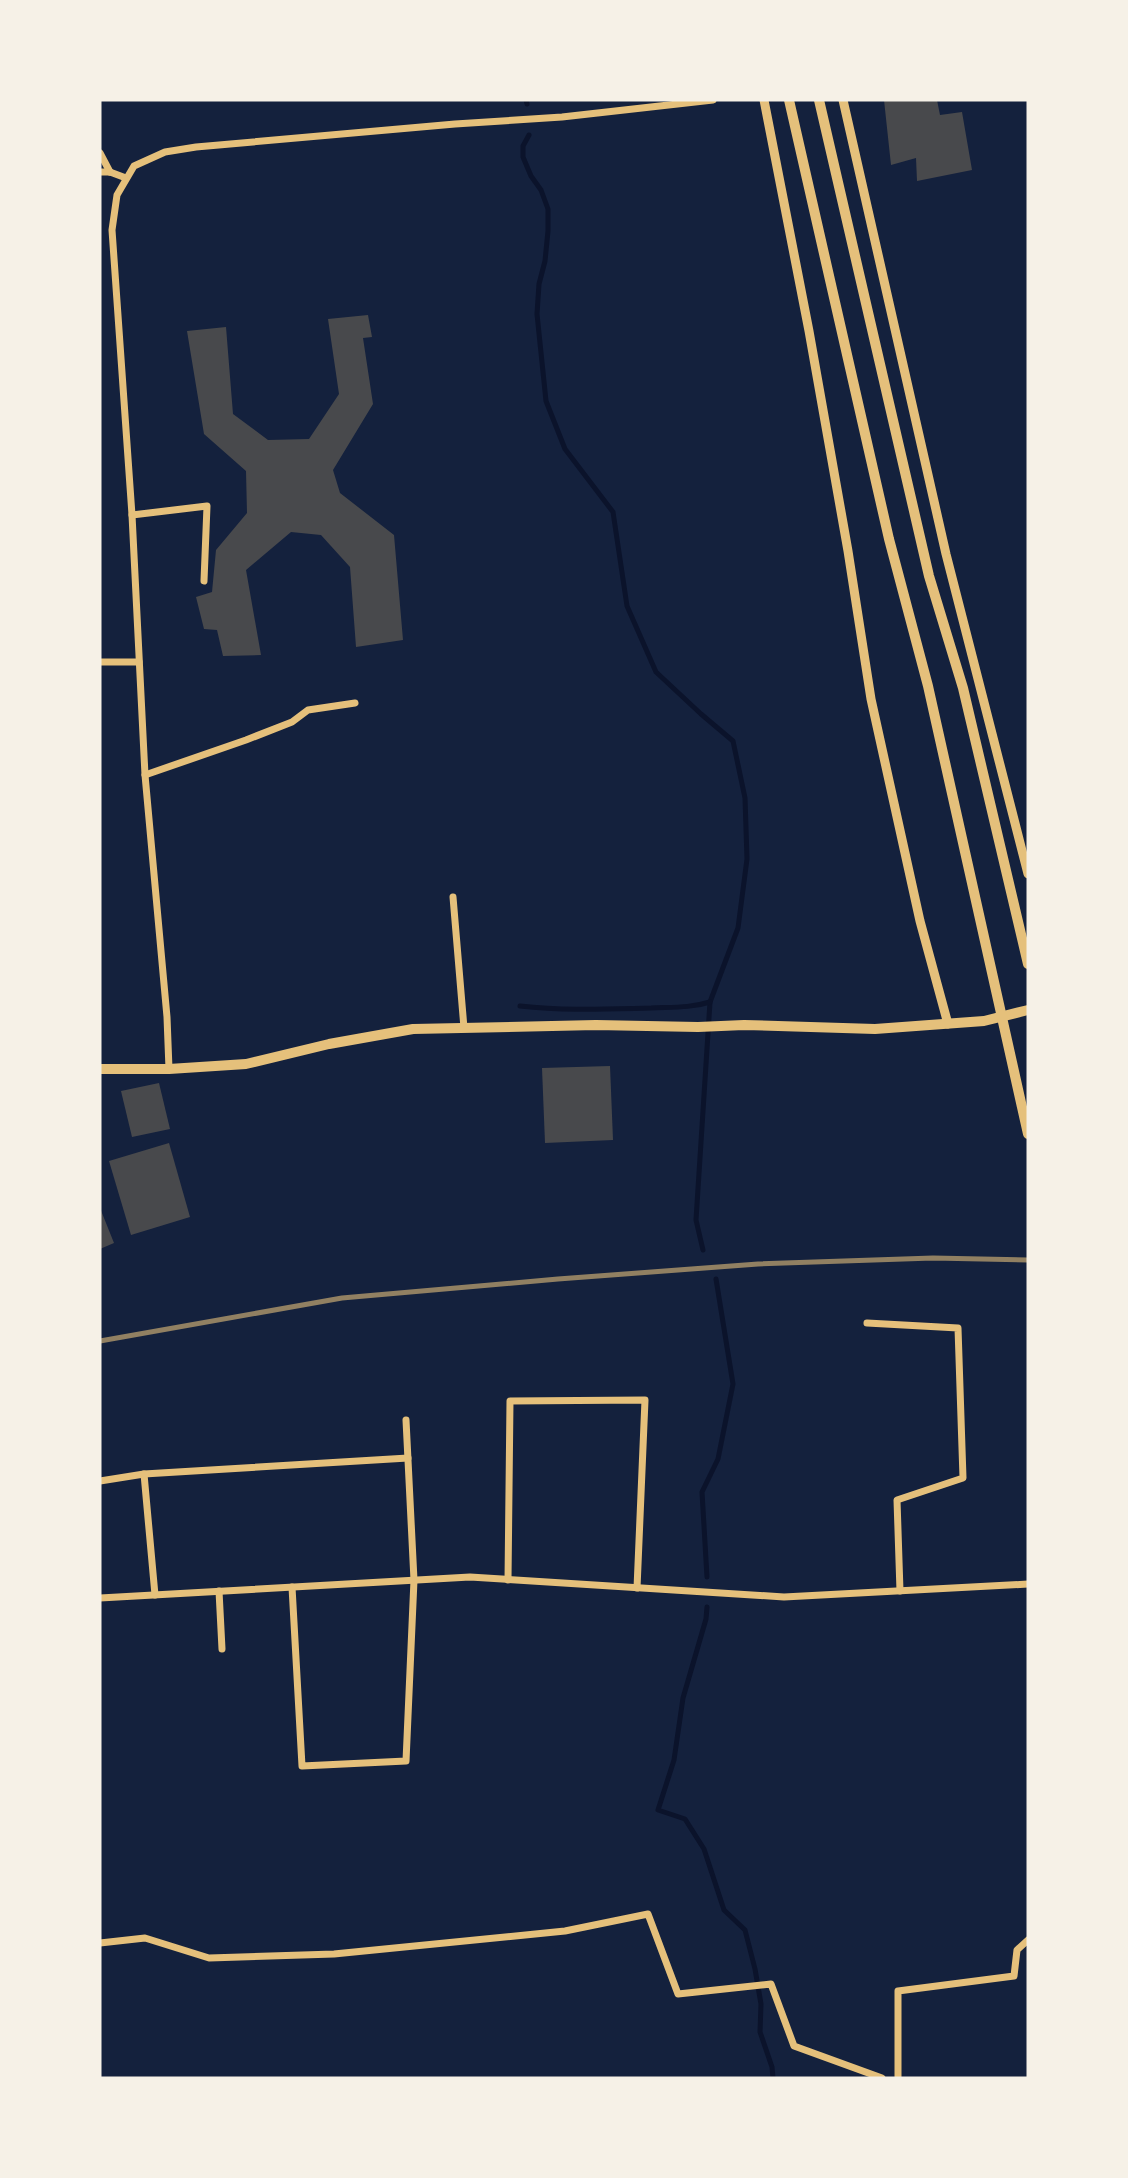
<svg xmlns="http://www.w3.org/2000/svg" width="1128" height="2178" viewBox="0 0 1128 2178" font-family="'Fira Sans Condensed',sans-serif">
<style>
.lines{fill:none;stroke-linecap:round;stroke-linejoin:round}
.stream{stroke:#0b132b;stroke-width:5}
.building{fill:#48494c}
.minor{stroke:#e5c07b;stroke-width:7}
.tertiary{stroke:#e5c07b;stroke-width:9}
.primary{stroke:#e5c07b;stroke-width:10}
.trunk{stroke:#e5c07b;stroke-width:10}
.rail{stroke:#918062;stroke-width:5}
</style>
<rect width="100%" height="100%" fill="#14213d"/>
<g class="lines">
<g class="stream">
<polyline points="526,100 527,104"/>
<polyline points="529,135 523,146 523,157 531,176 541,190 548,209 548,231 545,261 539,284 537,314 546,401 565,449 613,512 627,606 656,672 701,714 733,741 745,798 747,859 738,928 710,1002 696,1220 703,1250"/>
<path d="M520,1006C564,1011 607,1009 651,1008C672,1007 691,1008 710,1002"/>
<polyline points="707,1577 702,1492 718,1459 733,1384 716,1279"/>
<polyline points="707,1607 706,1619 683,1698 674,1760 658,1810 685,1819 704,1849 724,1910 745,1930 755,1969 761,2004 760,2032 772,2067 773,2078"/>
</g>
</g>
<g class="building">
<polygon points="884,100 937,100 940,115 962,112 972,170 917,181 916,158 891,165"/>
<polygon points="368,315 372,337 363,338 373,404 333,470 340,493 394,535 403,640 356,647 350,567 321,535 291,532 246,570 261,655 223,656 217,630 204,629 196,597 212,592 216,550 247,513 246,471 204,434 187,331 226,327 233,414 268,440 309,439 339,394 328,319"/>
<polygon points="610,1066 613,1140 545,1143 542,1068"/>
<polygon points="159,1083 170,1129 132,1137 121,1091"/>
<polygon points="169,1143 190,1217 131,1235 109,1161"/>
<polygon points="100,1208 114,1243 100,1249"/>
</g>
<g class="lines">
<g class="minor">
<polyline points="100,153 110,172"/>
<polyline points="100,172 110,172 126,178"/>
<polyline points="132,515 207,506 204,581"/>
<polyline points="100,662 139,662"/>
<polyline points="145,775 246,740 292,722 308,710 355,703"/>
<polyline points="453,897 464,1028"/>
<polyline points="169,1069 167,1017 145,775 132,515 112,230 117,195 134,166 165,152 196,147 455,124 562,117 713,100"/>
<polyline points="867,1323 958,1328 963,1478 897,1500 900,1591"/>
<polyline points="144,1474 155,1595"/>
<polyline points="100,1481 144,1474 408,1458"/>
<polyline points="508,1580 510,1401 645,1400 637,1588"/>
<polyline points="292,1587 302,1766 406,1761 414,1580 406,1420"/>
<polyline points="219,1591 222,1649"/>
<polyline points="100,1598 470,1577 784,1597 1028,1584"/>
<polyline points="100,1943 145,1938 209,1958 334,1954 565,1931 648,1914 678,1994 771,1984 794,2046 882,2078"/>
<polyline points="898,2078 898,1991 1014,1976 1017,1950 1028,1940"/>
</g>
<g class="tertiary">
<polyline points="764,100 809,331 848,551 871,699 920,921 948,1024"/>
<polyline points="843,100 946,554 1028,874"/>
</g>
<polyline class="primary" points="100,1069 169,1069 246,1064 329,1044 413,1029 596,1025 698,1027 744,1025 875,1029 984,1021 1028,1010"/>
<g class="trunk">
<polyline points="789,100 889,539 928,686 1028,1134"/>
<polyline points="819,100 929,576 963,688 1028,964"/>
</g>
<polyline class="rail" points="100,1341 342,1298 558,1279 758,1264 933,1258 1028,1260"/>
</g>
<rect width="1128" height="2178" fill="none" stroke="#f6f1e7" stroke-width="203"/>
</svg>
